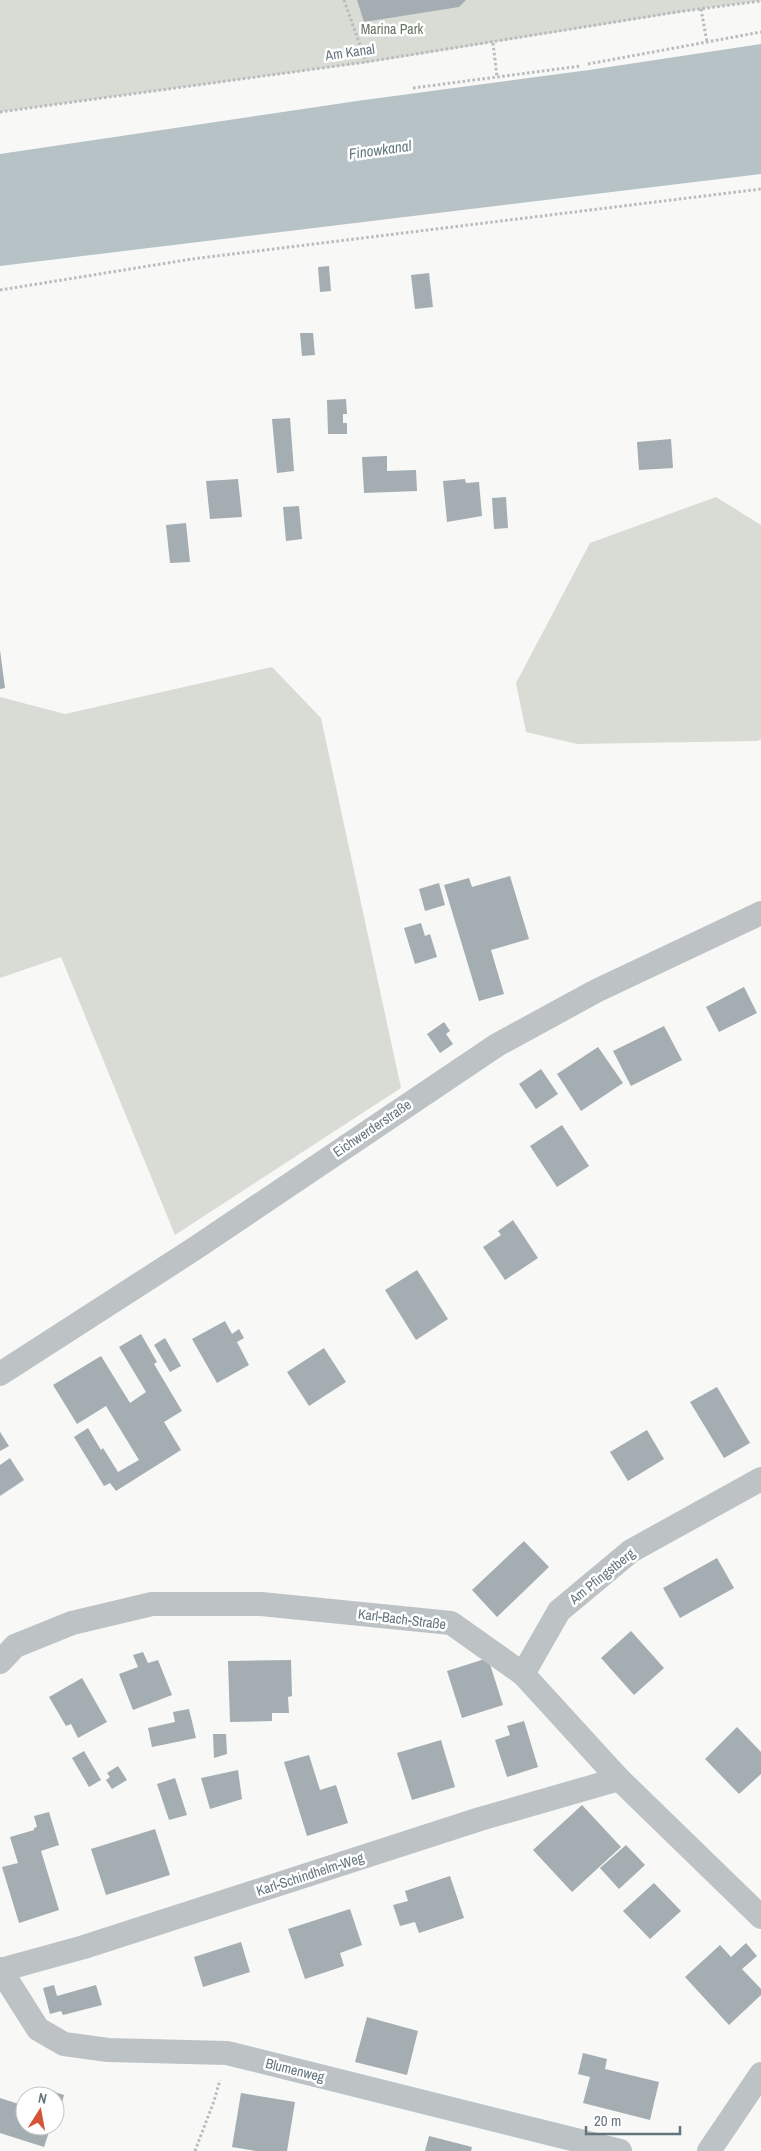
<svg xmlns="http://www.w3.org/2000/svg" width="761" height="2151" viewBox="0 0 761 2151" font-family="'Archivo Narrow',sans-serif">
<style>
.green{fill:#d8dcd5}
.water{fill:#b6c2c6}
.building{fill:#a4adb2}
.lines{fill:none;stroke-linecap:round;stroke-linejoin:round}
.path{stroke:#b8bcbe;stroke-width:3;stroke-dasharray:2.5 2.5;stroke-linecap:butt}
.minor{stroke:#bdc2c5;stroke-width:24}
.labels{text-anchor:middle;stroke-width:5;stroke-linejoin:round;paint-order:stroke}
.park-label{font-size:14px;fill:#687764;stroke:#fff}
.street-label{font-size:14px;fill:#65757e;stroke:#fff}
.water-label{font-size:15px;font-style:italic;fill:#657a7f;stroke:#fff}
</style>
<rect width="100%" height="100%" fill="#f8f8f6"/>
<g class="green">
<polygon points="0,0 761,0 761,1 701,9 372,62 0,112"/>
<polygon points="716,497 761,525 761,739 758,741 577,744 526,732 516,683 590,543"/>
<polygon points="272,667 321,718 401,1088 175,1235 61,957 0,978 0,697 65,714"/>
</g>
<polygon class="water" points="761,44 761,174 0,266 0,154 357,101 589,70"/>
<g class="building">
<polygon points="357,0 466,0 459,7 364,22"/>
<polygon points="329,266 331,291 320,292 318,267"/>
<polygon points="429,273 433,307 415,309 411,275"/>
<polygon points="300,333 313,333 315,355 302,356"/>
<polygon points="346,399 347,414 343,414 343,423 347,423 347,434 328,434 327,400"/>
<polygon points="290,418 294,471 277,473 272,419"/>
<polygon points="671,439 673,468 639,470 637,442"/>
<polygon points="387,456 387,471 416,470 417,491 364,493 362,457"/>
<polygon points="238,479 242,517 210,519 206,481"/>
<polygon points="465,479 466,483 479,482 482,516 447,522 443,481"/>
<polygon points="506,497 508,528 494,529 492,498"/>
<polygon points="299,506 302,539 286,541 283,507"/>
<polygon points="186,523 190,562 170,563 166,525"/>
<polygon points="0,650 5,688 0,689"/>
<polygon points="510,876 529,939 491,950 504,994 479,1001 444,885 469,878 472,887"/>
<polygon points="439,883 445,905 425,911 419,889"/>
<polygon points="421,923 425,936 430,934 437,957 415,964 404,928"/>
<polygon points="744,987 757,1013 719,1032 706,1007"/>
<polygon points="444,1022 450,1031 446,1034 453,1044 440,1053 427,1034"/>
<polygon points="664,1026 682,1060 631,1086 613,1051"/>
<polygon points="598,1047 623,1083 581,1111 557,1074"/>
<polygon points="541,1069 558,1094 536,1109 519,1084"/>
<polygon points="562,1125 589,1166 557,1187 530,1146"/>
<polygon points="513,1220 538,1258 505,1280 483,1247 501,1235 498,1231"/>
<polygon points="417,1270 448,1319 416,1340 385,1290"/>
<polygon points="225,1321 232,1334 239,1329 244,1338 237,1342 249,1365 217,1383 192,1339"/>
<polygon points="141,1334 157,1362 154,1364 182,1411 164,1422 181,1450 116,1491 110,1483 104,1486 74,1437 88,1428 101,1450 103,1448 118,1472 139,1460 106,1406 77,1424 53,1385 101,1356 130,1403 146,1392 119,1347"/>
<polygon points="165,1338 181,1366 170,1372 154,1345"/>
<polygon points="324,1348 346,1382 309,1406 287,1372"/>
<polygon points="717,1387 750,1443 724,1458 690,1402"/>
<polygon points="647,1430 664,1459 628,1481 610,1452"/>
<polygon points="0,1432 9,1446 0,1451"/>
<polygon points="10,1458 24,1480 0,1496 0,1465"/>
<polygon points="524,1541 549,1567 497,1617 472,1590"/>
<polygon points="717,1558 734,1588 680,1618 663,1588"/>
<polygon points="631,1631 664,1668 634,1695 601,1658"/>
<polygon points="143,1652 148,1663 158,1660 172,1695 133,1710 119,1674 138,1667 133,1655"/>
<polygon points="488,1658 503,1705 462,1718 447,1671"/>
<polygon points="291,1660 292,1696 288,1697 289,1713 272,1713 272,1721 230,1722 228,1661"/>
<polygon points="82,1678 107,1722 78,1738 71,1724 66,1726 49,1697"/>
<polygon points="189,1709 196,1738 152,1747 148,1728 175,1722 173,1712"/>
<polygon points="524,1721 538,1767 507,1777 495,1740 510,1735 507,1726"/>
<polygon points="737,1727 761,1752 761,1774 739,1794 705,1759"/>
<polygon points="213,1734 226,1734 227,1754 214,1758"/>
<polygon points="441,1740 455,1787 412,1800 397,1753"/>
<polygon points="84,1751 101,1780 89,1787 72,1758"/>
<polygon points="309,1755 320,1790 336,1785 348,1823 307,1836 284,1762"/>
<polygon points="118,1766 127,1780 112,1789 106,1780 110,1777 107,1773"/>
<polygon points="238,1770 242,1799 210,1809 201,1778"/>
<polygon points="175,1778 187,1815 169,1820 157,1784"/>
<polygon points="582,1805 621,1847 572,1892 533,1850"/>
<polygon points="49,1812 59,1845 41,1851 59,1910 19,1923 2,1867 18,1863 10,1837 34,1830 34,1828 37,1827 34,1816"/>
<polygon points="155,1829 170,1875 106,1895 91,1849"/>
<polygon points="626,1845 645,1865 619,1889 600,1868"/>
<polygon points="450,1876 464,1918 419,1933 415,1922 400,1926 393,1905 408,1901 405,1891"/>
<polygon points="654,1883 681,1911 650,1939 623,1911"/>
<polygon points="350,1909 362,1945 340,1953 344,1966 305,1979 288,1929"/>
<polygon points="241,1942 250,1972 203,1987 194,1957"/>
<polygon points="746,1943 757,1956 742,1969 761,1989 761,1995 729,2025 685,1977 720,1945 731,1957"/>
<polygon points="54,1985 57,1996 96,1985 102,2005 63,2015 61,2011 50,2014 43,1988"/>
<polygon points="367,2017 418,2031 407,2075 355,2062"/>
<polygon points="583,2053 607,2059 605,2069 659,2082 650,2120 583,2103 590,2077 578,2074"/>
<polygon points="39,2087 64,2095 58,2117 55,2116 55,2096 36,2096"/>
<polygon points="241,2093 295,2102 287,2151 256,2151 232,2147"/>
<polygon points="0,2098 25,2106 25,2126 51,2126 44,2147 0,2133"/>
<polygon points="429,2136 472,2147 471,2151 425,2151"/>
</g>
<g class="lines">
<g class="path">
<polyline points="344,0 366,62"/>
<polyline points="701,9 707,42"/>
<polyline points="493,43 497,77"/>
<polyline points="588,64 761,32"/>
<polyline points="413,88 581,66"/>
<polyline points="0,112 366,62 677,12 761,1"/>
<polyline points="0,290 192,259 761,189"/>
<polyline points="195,2151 214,2101 220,2080"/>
</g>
<g class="minor">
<polyline points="0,1374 194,1249 497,1045 596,991 761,913"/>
<polyline points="0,1662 15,1646 72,1623 152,1604 261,1604 451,1623 523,1674 619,1779 761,1917"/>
<polyline points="523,1674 559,1611 631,1551 761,1479"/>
<polyline points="0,1969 38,2029 64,2044 108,2050 227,2053 620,2151"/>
<polyline points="1,1970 84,1947 480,1819 619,1779"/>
<polyline points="709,2151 761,2074"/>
</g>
</g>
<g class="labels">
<g class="park-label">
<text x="392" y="34">Marina Park</text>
</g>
<g class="street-label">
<text transform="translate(350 52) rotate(-8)" y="5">Am Kanal</text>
<text transform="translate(372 1128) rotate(-34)" y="5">Eichwerderstraße</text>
<text transform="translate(602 1576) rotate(-39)" y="5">Am Pfingstberg</text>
<text transform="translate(402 1619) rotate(7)" y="5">Karl-Bach-Straße</text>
<text transform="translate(310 1874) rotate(-18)" y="5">Karl-Schindhelm-Weg</text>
<text transform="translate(295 2070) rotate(14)" y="5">Blumenweg</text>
</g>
<g class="water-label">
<text transform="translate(380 150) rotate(-8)" y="5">Finowkanal</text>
</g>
</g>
<g transform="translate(40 2111) rotate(11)"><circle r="24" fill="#ffffff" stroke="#c1c8cb"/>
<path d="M0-4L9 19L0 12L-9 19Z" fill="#d55439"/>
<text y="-8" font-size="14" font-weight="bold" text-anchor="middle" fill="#65757e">N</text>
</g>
<path d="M586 2126v8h94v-8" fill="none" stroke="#65757e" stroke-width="2.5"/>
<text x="594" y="2126" font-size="15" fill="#65757e" stroke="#ffffff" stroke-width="4" paint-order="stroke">20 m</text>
</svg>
